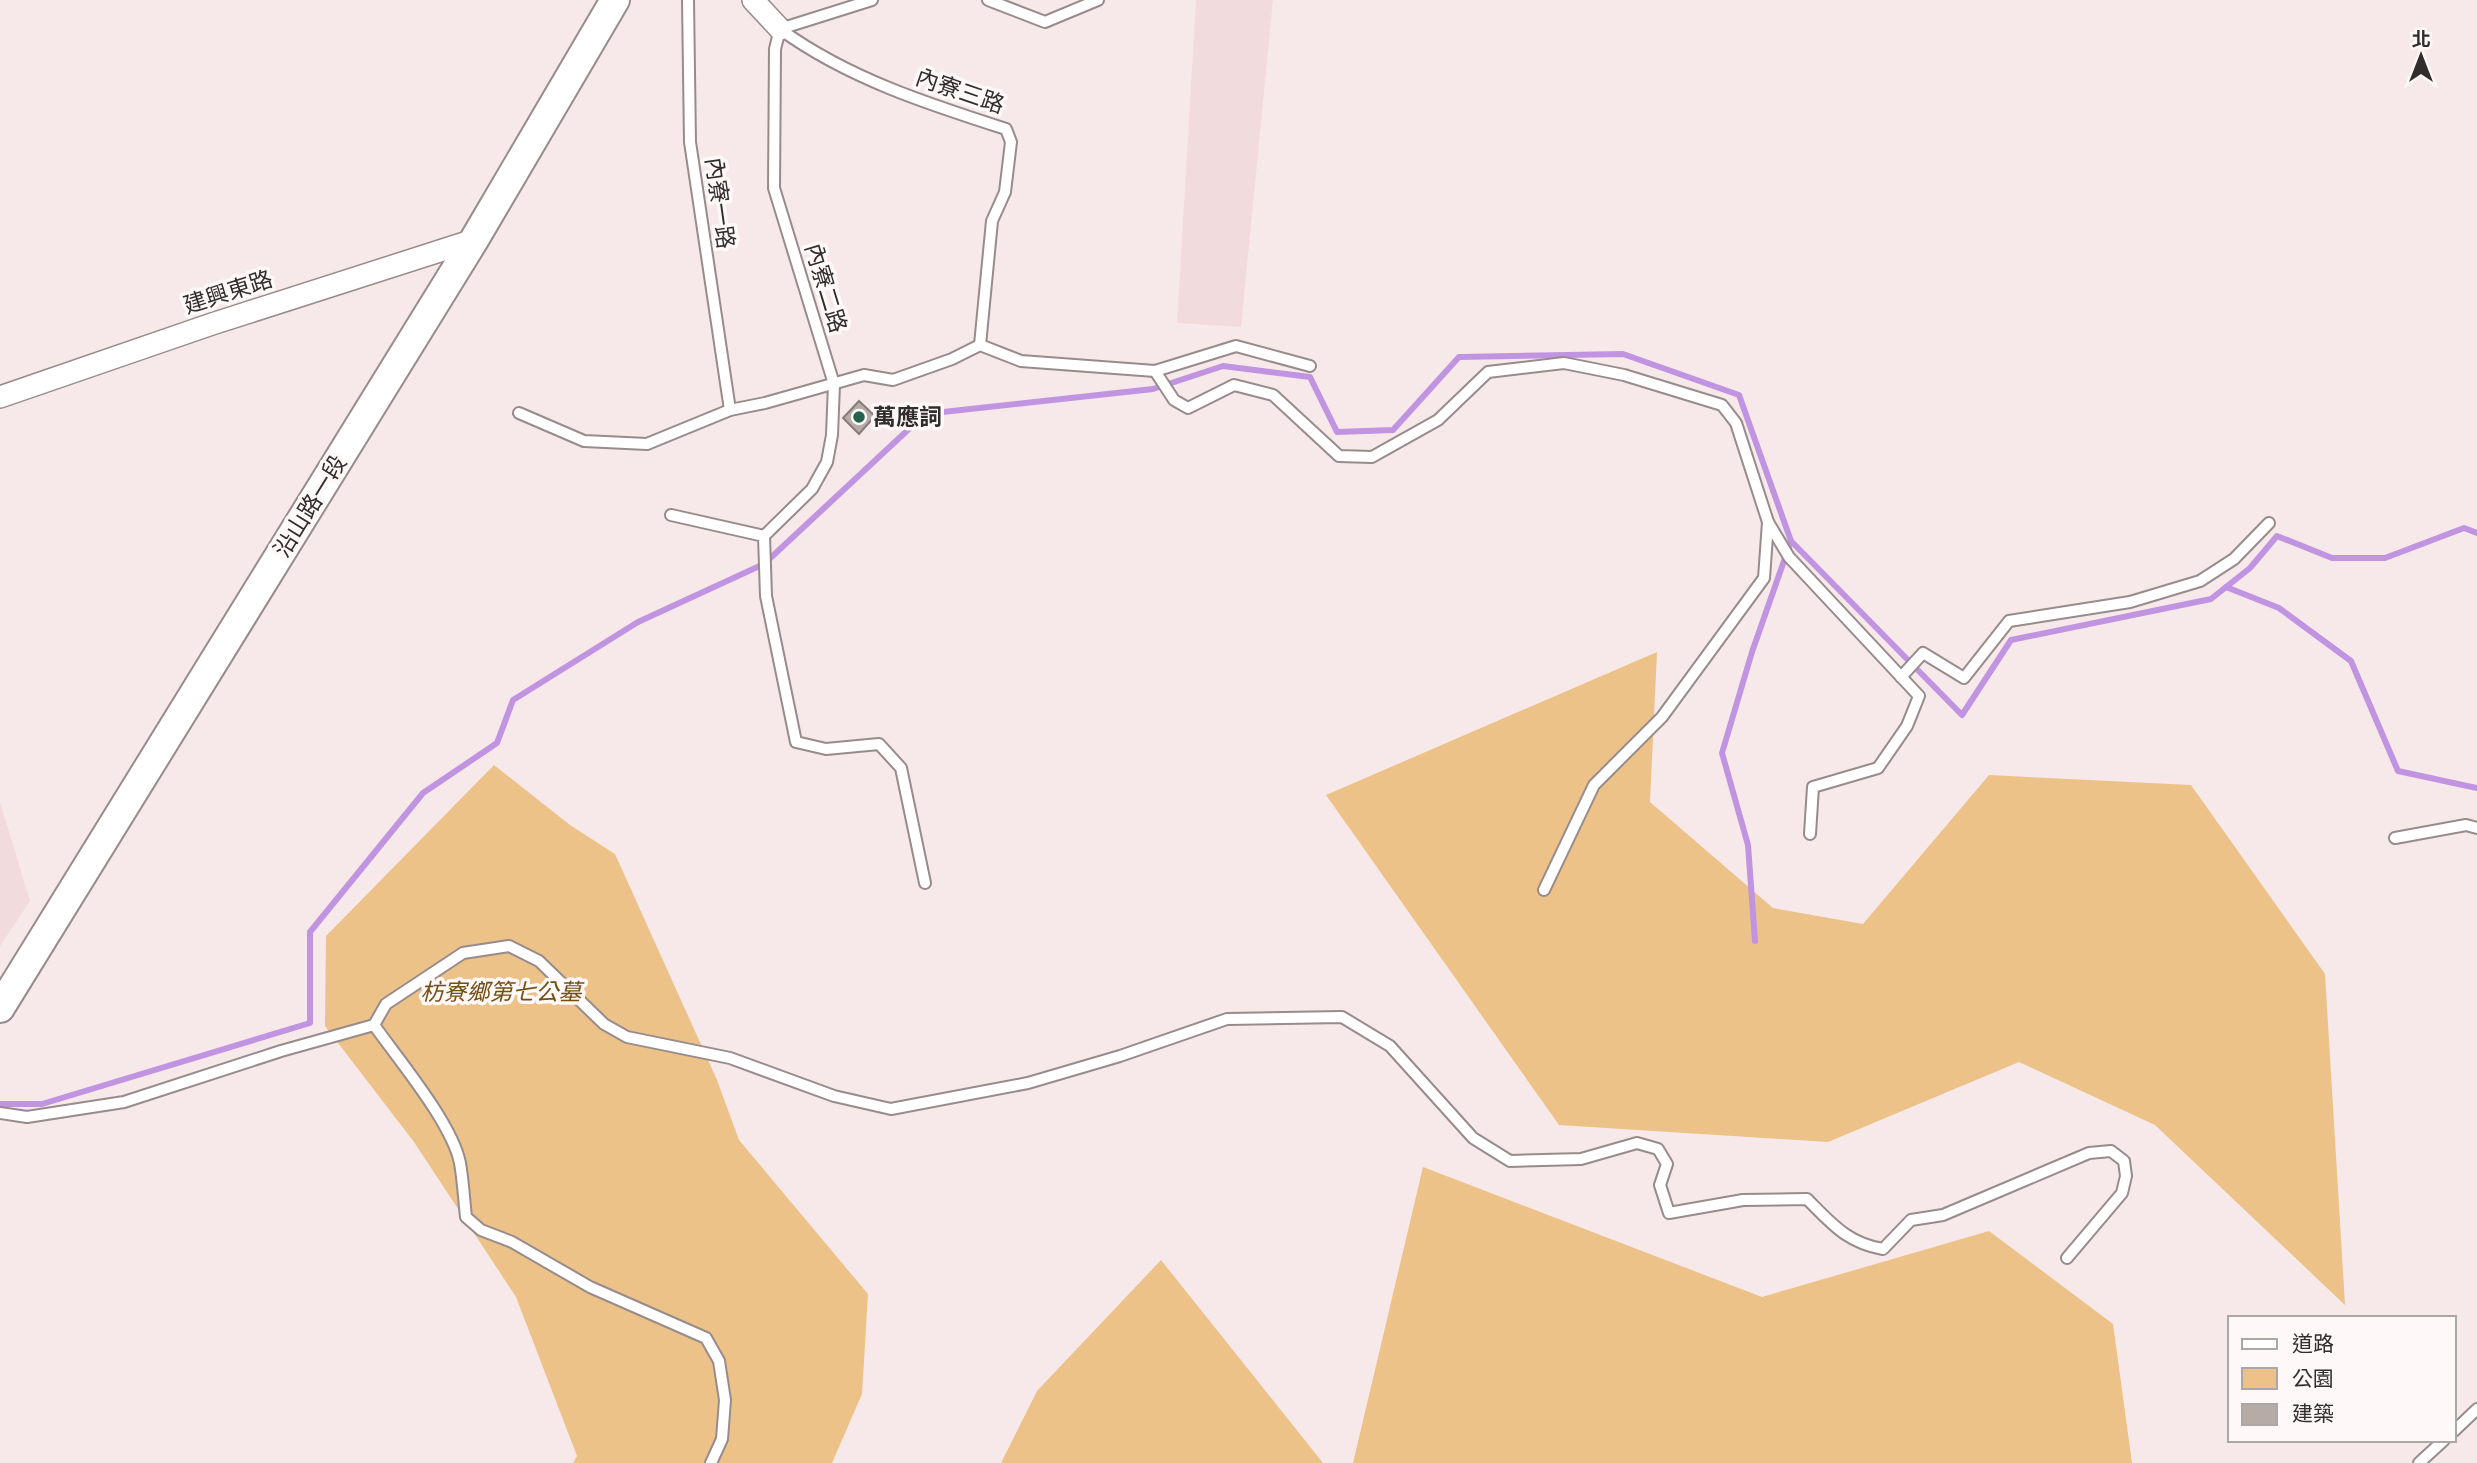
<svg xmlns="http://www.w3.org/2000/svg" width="2477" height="1463" viewBox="0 0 2477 1463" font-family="Merriweather,'Noto Sans TC',serif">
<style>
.built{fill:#f2dbdd}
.green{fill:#ecc288}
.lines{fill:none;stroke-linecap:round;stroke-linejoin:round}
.stream{stroke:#c094e0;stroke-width:6}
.building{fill:#b7aba6;stroke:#887c78;stroke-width:2}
.lane-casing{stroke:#988b8c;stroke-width:14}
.street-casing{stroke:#988b8c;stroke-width:24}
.secondary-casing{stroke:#988b8c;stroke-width:32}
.lane{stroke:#fff;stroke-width:10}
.street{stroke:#fff;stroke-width:21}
.secondary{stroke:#fff;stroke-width:28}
.poi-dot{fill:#26634e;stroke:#fef8f9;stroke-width:2.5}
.labels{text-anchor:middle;stroke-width:7;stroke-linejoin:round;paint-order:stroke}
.street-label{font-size:23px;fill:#322d2d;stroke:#fef8f9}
.poi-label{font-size:23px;font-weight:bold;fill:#322d2d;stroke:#fef8f9;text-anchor:start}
.park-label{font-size:23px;font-style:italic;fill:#744f12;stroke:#fef8f9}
</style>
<rect width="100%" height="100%" fill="#f7e9ea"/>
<g class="built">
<polygon points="1196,0 1273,0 1241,327 1177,323"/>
<polygon points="0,802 30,901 0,946"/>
</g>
<g class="green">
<polygon points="1657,652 1650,802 1773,908 1863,924 1989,775 2191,785 2325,974 2345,1305 2155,1125 2019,1062 1828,1142 1559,1125 1326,795"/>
<polygon points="494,765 570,825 615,854 717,1080 739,1140 868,1294 862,1394 832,1463 573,1463 577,1456 516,1297 414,1142 325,1026 326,936"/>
<polygon points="1423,1167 1762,1297 1989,1231 2113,1324 2132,1463 1353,1463"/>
<polygon points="1161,1260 1323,1463 1001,1463 1037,1391"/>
</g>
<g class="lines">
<g class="stream">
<polyline points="2226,587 2279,608 2351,661 2398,771 2477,788"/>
<polyline points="1755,941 1748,845 1722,753 1752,652 1791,541"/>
<polyline points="0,1104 42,1104 310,1023 310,932 423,793 497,743 513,700 638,622 764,564 925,414 1153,389 1223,366 1310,377 1337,432 1393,430 1459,357 1623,354 1739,395 1791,541 1962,715 2011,640 2211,599 2250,568 2277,536 2332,558 2385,558 2464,528 2477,533"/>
</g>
</g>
<polygon class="building" points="859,401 875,416 859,434 843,418"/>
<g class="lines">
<g class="lane-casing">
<g id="lane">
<polyline points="688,0 690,142 730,410"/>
<polyline points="988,0 1045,22 1098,0"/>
<path d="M780,29C847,78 928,104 1006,129L1011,142L1005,192L992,221L980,345"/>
<polyline points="780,29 872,0"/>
<polyline points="1155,371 1174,400 1188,408 1234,385 1273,395 1339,456 1372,457 1438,420 1488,372 1564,363 1624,375 1722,405 1736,423 1768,522 1789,557 1919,696 1907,726 1878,768 1813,787 1810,834"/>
<polyline points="519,413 584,441 647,444 730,410 765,403 864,375 893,380 952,359 980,345 1021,361 1155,371 1236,346 1310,366"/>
<polyline points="671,515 764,536 766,596 796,742 826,749 879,744 901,768 925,883"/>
<polyline points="764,536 812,489 827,462 832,435 834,384 774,188 775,49 780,29"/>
<polyline points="1901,677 1923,653 1964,678 2009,621 2130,602 2200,581 2234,559 2269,523"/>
<polyline points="2395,838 2466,825 2477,828"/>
<polyline points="1544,890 1594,785 1662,717 1764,578 1768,522"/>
<polyline points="0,1113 27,1117 124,1102 281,1051 374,1025"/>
<polyline points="2454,1431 2477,1409"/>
<path d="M711,1463L722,1439L725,1400L719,1361L706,1338L590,1287L512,1242L481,1230L466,1217C464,1199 463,1180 460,1163C452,1123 398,1059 374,1025L386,1004L463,953L509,946L539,961L604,1024L627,1037L730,1058L834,1096L891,1109L1028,1083L1120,1056L1227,1019L1342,1017L1390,1046L1473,1138L1510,1161L1581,1159L1637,1143L1658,1149L1667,1164L1660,1185L1669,1213L1743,1200L1807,1199C1831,1223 1847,1243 1883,1249L1911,1220L1943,1215L2089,1153L2111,1151L2124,1161L2126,1176L2122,1193L2067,1258"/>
<polyline points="2419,1463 2444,1440"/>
</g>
</g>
<g class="street-casing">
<g id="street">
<polyline points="753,0 780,29"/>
<polyline points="0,397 212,324 474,240"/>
</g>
</g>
<g class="secondary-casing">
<polyline id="secondary" points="0,1008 474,240 615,0"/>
</g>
<use href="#lane" class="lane"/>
<use href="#street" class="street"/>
<use href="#secondary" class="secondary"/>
</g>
<circle class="poi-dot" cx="859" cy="417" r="7"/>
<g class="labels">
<g class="street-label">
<text transform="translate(960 91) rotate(19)" y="8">內寮三路</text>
<text transform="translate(720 203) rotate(82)" y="8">內寮一路</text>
<text transform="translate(826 288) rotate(73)" y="8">內寮二路</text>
<text transform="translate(228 292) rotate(-18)" y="8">建興東路</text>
<text transform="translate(310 506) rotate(-58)" y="8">沿山路一段</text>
</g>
<g class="poi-label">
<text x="873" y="425">萬應詞</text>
</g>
<g class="park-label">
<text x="501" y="1000">枋寮鄉第七公墓</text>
</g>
</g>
<rect x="2228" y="1316" width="228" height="126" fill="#fef8f9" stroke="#aca7a7" stroke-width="2"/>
<rect x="2242" y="1339" width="35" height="10" fill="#ffffff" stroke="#aca7a7" stroke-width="2"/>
<text x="2292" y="1351" font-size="21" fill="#322d2d">道路</text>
<rect x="2242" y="1368" width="35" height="21" fill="#ecc288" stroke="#aca7a7" stroke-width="2"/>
<text x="2292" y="1386" font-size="21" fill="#322d2d">公園</text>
<rect x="2242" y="1404" width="35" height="21" fill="#b7aba6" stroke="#aca7a7" stroke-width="2"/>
<text x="2292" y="1421" font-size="21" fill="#322d2d">建築</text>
<g transform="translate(2421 56)" stroke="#fef8f9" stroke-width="5" paint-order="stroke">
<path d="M0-5L12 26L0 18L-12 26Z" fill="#322d2d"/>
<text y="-10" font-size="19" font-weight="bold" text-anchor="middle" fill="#322d2d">北</text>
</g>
</svg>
